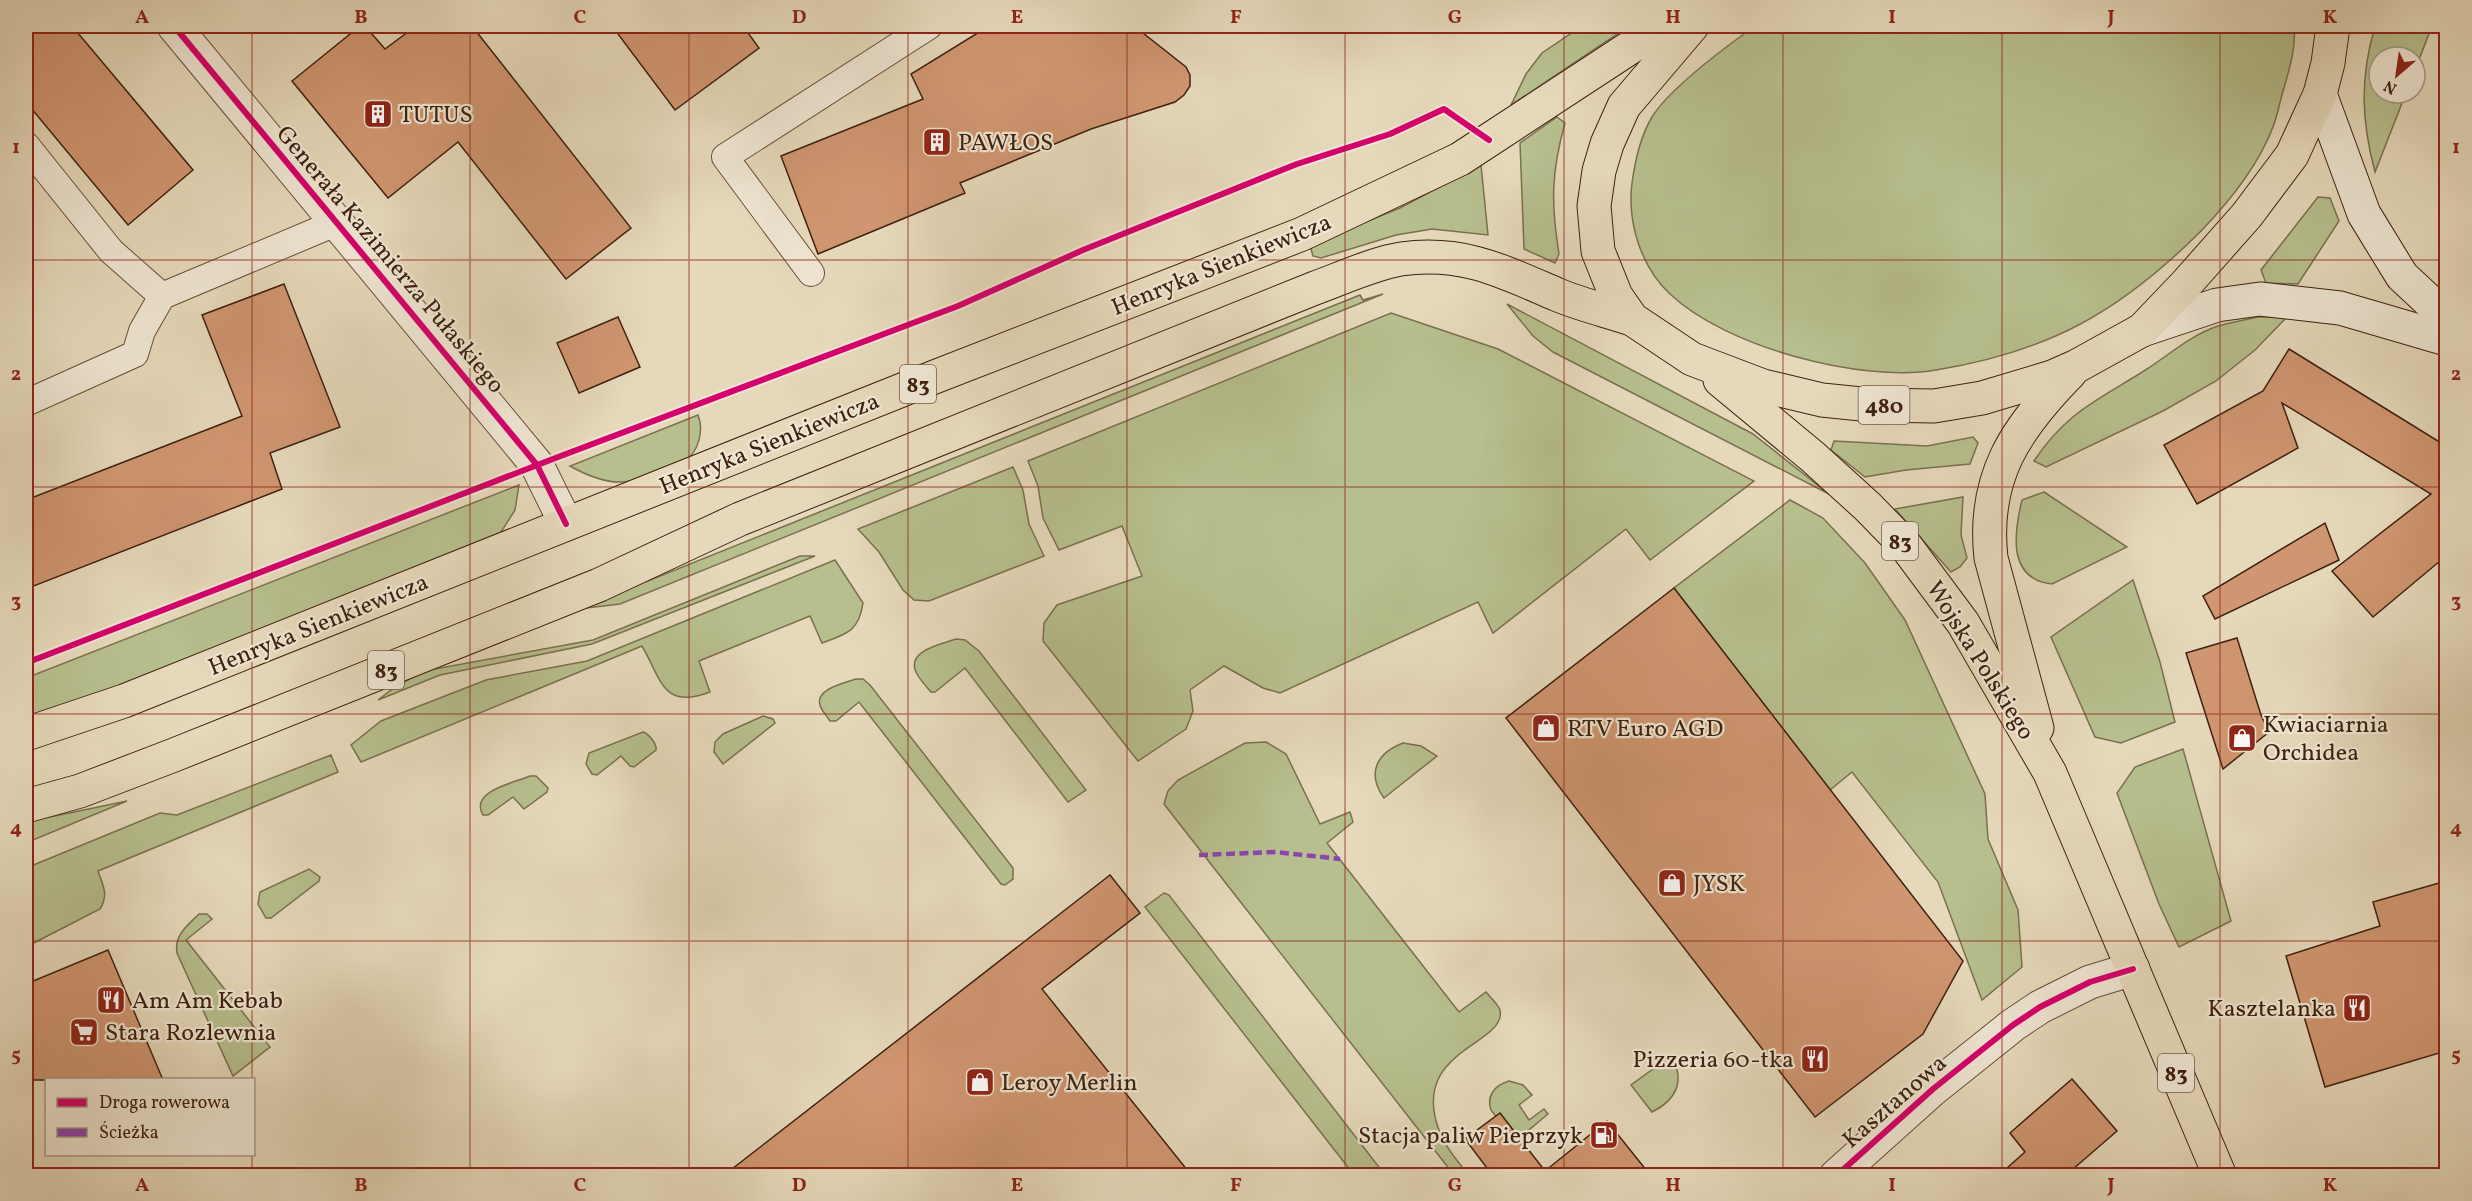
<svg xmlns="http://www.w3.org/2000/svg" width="2472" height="1201" viewBox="0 0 2472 1201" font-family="Vollkorn,serif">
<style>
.green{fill:#b7bf8e;stroke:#7a704e;stroke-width:1.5}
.building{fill:#d09671;stroke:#3e200f;stroke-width:1.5}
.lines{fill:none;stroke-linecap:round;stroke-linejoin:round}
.service-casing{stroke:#684e3a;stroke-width:28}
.minor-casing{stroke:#684e3a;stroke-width:35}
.secondary-casing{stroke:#3e200f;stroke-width:35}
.primary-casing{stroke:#3e200f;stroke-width:35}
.service{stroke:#efe6d3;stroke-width:26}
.minor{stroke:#efe6d3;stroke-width:33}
.secondary{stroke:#efe6d3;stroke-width:33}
.primary{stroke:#e6d9bb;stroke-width:33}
.quiet{stroke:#8e44ad;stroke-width:4.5;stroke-dasharray:9 4.5;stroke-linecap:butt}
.cycleway-casing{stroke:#efe6d3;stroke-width:10}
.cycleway{stroke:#d6006c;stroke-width:6}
.grid{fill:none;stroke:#8f2418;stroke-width:1.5;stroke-opacity:0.55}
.labels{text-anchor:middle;stroke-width:4.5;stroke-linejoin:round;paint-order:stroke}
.shield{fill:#efe6d3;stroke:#735b4a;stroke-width:1.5}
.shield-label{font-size:22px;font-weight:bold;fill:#3e200f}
.poi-label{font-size:24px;fill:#3e200f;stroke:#efe6d3;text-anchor:start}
.street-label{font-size:24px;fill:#3e200f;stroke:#efe6d3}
.neatline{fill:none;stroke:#8f2418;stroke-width:2}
.grid-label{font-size:20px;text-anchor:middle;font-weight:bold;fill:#8f2418}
</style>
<rect width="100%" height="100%" fill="#e6d9bb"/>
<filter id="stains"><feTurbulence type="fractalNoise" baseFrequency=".00333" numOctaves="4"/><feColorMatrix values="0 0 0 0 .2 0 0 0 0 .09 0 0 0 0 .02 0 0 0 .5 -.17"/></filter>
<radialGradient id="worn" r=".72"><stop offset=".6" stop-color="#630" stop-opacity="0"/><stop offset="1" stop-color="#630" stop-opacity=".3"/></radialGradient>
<g class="green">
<polygon points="1582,26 1629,26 1511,105 1526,74 1542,53"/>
<path d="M1755,26H2294C2296,48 2290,66 2284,88C2280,100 2278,114 2273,127C2258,166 2230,201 2201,231C2121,311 2049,352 1936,370C1861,383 1726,347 1670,294C1641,267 1627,222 1632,183C1635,161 1640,137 1652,117C1670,88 1727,46 1755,26Z"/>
<path d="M2375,26H2432L2415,70V57H2379V93H2406L2375,172C2361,119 2360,78 2375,26Z"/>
<path d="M1557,117L1565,123C1551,173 1551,204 1559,254L1555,263L1524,249L1520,143Z"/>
<polygon points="1481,165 1488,235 1432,229 1396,235 1321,258 1313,256 1311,249 1314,243 1400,208"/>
<polygon points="2318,197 2330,198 2339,221 2298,284 2266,283 2261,270"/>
<polygon points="1383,294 620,604 578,609 1360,295 1363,300"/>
<polygon points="1507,304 1753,434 1829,494 1553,352 1533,336"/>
<polygon points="1391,313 1498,349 1754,481 1650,560 1626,529 1493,633 1478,602 1280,693 1263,688 1224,666 1190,690 1193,711 1186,729 1138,761 1043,641 1044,623 1057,605 1142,576 1122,526 1059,550 1043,518 1038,486 1028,461"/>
<path d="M2258,317H2287L2255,350L2216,381L2163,411L2046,467L2034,461C2067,411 2099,400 2147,369C2170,354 2191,335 2218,326C2231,322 2245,320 2258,317Z"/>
<path d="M698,415C704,430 699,451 685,461C676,469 635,481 623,482C604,483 586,475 570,466Z"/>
<polygon points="1973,437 1978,443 1970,464 1906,470 1865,477 1831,450 1834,441 1927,446"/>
<polygon points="1013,467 1023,490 1029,524 1044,556 929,601 914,600 903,590 879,552 858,529"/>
<polygon points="519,485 515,510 498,537 127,685 26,721 26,678"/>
<path d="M2044,492L2127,547L2052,584C2007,579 2014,533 2022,500Z"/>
<polygon points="1963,497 1961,535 1967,558 1960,567 1951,572 1895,509"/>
<polygon points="1790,500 1823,518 1865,563 1905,620 1985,794 1988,839 2018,910 2022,967 1982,1000 1938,882 1852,772 1830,790 1674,588"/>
<polygon points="800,556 815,556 592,644 440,675 378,700 395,687 424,671 593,640"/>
<path d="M835,560L863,603C859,631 847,634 822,643L810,616L699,661L710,692C662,710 662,680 642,646L361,762L351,745L381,721L486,680L587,661Z"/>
<polygon points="2133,580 2160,662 2175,722 2121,743 2095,737 2051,637"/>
<path d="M956,639L965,640L979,651L1086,790L1068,802L965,668L935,692H931C926,686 919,679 916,672C906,650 943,644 956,639Z"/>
<path d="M856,679H863L870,685L1013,868V879L1005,885L1001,884L859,702L836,721H830C827,716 821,710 820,705C815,689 845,683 856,679Z"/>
<polygon points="763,716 773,719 775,723 723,764 714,752 715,742 723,734"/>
<path d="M643,732C649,734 657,744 656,750L634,767L630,766L621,756L597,775L592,774L586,764L589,753Z"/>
<path d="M1266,742L1286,754L1320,824L1350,812L1353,822L1327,843L1459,1012L1486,992C1490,997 1498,1004 1500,1010C1507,1046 1407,1049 1440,1133C1446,1149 1459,1162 1468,1175H1454L1164,804L1168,791L1178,780L1245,743Z"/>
<path d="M1403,743L1421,746L1437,756L1384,798C1366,773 1377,753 1403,743Z"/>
<polygon points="2183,749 2231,921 2179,947 2159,904 2117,793 2135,767"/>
<path d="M331,755L338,772L98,871C103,886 109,894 100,909L26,947V868L160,813L177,815Z"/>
<path d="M530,776H536L548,788L547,792L524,809L513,797L488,815H483C469,791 514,783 530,776Z"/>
<polygon points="127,801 26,843 26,822"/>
<polygon points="309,869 320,877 319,881 271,918 266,918 258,904 260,892"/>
<polygon points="1164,893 1169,895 1385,1175 1354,1175 1145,907"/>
<path d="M199,914H207L212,919L186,940L270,1047L233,1076L177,953C174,935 187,926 199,914Z"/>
<path d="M1671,1056C1686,1081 1676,1100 1652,1112L1631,1085Z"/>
<path d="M1509,1081L1523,1085L1532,1095L1519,1105L1529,1120L1544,1109L1548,1114L1518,1139L1541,1175L1491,1110C1486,1096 1495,1085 1509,1081Z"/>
</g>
<g class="building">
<polygon points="26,26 72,26 193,170 128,225 26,102"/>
<polygon points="360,26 365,26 385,49 416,26 472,26 631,228 566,279 458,142 388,198 292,81"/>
<polygon points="612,26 743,26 759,48 675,110"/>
<polygon points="989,26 1134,26 1186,67 1190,75 1190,86 1184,95 1175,102 1091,129 960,183 965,193 818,254 781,156 923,99 911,74"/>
<polygon points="284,284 340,427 270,453 282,489 26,589 26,500 242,416 202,315"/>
<polygon points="618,317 640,367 579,393 557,343"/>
<polygon points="2289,349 2446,446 2446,556 2373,617 2332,571 2431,494 2282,403 2298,448 2197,504 2164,445 2263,391"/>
<polygon points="2325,523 2339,560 2215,619 2203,596"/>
<polygon points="1674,588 1963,961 1923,1034 1815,1117 1506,718"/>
<polygon points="2237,638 2261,715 2269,732 2223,769 2186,653"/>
<polygon points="1110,875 1140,913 1042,989 1192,1176 723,1176"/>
<polygon points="2446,881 2446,1051 2325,1087 2286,956 2380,926 2373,902"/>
<polygon points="108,950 163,1080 26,1080 26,984"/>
<polygon points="2072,1079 2117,1131 2065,1176 1998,1176 2025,1152 2010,1133"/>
<polygon points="1500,1113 1545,1171 1607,1121 1651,1176 1493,1176 1465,1139"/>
</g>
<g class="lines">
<g class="service-casing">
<g id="service">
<polyline points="26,145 111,251 162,296"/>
<polyline points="811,273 725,157 929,26"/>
<polyline points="26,403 135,354 142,331 162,296 338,222"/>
</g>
</g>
<g class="minor-casing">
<g id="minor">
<polyline points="174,26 537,465 566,524"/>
<polyline points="1836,1176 1933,1089 2013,1025 2040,1007 2090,982 2133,969"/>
</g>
</g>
<g class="secondary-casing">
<g id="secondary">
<polyline points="2320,94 2364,214 2402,276 2446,317"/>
<polyline points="2142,330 2217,305 2260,299 2340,308 2446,339"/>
</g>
</g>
<g class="primary-casing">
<g id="primary">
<polyline points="1692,26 1624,106 1607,144 1599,171 1594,206 1598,251 1616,296 1632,319 1692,359 1763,386 1822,400 1871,405 1934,406 1982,398 2052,377 2077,366 2142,330 2186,284 2247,215 2292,155 2320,94 2328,63 2333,26"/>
<polyline points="1720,380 1813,457 1868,507 1905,545 1963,623 2050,773 2220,1176"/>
<path d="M2037,728L1991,558C1982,477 2016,428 2070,373"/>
<polyline points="26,734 124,701 937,376 1302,234 1460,159 1637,43 1691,26"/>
<path d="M26,806L80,791L174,755L599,585L740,519L1315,288C1340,279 1375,263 1401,259C1463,250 1504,272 1558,295C1582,305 1608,311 1632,319"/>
</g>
</g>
<use href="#service" class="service"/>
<use href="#minor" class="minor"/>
<use href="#secondary" class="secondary"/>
<use href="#primary" class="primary"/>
<polyline class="quiet" points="1199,855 1276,852 1340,859"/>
<g class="cycleway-casing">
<g id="cycleway">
<polyline points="174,26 537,465 566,524"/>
<polyline points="26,663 558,457 958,306 1083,250 1297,164 1390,134 1444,109 1489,140"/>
<polyline points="1836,1176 1933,1089 2013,1025 2040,1007 2090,982 2133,969"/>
</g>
</g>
<use href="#cycleway" class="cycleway"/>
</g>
<path class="grid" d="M252,26V1080M470,26V1176M689,26V1176M908,26V1176M1127,26V1176M1345,26V1176M1564,26V1176M1783,26V1176M2002,26V1176M2220,26V1176M26,260H2446M26,487H2446M26,714H2446M26,941H2446M252,1154V1176"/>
<defs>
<g id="building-square" transform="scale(1.5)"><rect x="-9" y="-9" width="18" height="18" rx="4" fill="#8f2418" stroke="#efe6d3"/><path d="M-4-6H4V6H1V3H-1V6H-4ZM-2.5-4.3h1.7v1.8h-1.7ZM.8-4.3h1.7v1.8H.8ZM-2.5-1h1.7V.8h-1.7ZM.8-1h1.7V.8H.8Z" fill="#fff"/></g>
<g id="shop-square" transform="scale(1.5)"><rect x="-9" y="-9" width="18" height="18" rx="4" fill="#8f2418" stroke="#efe6d3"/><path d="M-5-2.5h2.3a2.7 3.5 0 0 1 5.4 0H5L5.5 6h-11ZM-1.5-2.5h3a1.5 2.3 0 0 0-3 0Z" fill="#fff"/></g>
<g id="restaurant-square" transform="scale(1.5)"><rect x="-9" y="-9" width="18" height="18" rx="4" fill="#8f2418" stroke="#efe6d3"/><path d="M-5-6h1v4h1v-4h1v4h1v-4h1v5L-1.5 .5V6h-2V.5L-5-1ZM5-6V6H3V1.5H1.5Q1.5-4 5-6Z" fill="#fff"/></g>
<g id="supermarket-square" transform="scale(1.5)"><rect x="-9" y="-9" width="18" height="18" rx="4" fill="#8f2418" stroke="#efe6d3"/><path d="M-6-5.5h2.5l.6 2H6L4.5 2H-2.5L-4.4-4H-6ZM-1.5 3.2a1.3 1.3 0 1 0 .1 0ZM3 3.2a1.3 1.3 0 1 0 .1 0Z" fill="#fff"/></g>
<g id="fuel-square" transform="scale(1.5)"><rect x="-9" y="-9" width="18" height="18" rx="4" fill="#8f2418" stroke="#efe6d3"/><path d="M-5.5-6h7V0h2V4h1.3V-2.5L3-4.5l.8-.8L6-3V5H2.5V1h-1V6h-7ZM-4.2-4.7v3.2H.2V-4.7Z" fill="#fff"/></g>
</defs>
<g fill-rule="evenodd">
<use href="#building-square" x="378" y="114"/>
<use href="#building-square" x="937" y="142"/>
<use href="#shop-square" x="1546" y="728"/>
<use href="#shop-square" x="2242" y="738"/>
<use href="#shop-square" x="1672" y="883"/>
<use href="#restaurant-square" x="111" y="1000"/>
<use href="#restaurant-square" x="2357" y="1008"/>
<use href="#supermarket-square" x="84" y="1032"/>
<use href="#restaurant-square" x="1815" y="1059"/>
<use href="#shop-square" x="980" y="1082"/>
<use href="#fuel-square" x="1604" y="1135"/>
</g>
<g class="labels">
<g class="shield">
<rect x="900" y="365" width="36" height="38" rx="4.5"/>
<rect x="1858.5" y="386" width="51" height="38" rx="4.5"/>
<rect x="1882" y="522" width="36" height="38" rx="4.5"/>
<rect x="368" y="651" width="36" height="38" rx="4.5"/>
<rect x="2158" y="1054" width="36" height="38" rx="4.5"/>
</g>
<g class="shield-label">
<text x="918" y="392">83</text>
<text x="1884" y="413">480</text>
<text x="1900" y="549">83</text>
<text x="386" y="678">83</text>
<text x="2176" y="1081">83</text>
</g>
<g class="poi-label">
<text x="399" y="122">TUTUS</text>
<text x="958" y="150">PAWŁOS</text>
<text x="2263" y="732">Kwiaciarnia<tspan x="2263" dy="28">Orchidea</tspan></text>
<text x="1567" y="736">RTV Euro AGD</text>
<text x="1693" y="891">JYSK</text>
<text x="132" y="1008">Am Am Kebab</text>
<text x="2336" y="1016" text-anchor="end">Kasztelanka</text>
<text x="105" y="1040">Stara Rozlewnia</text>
<text x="1794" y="1067" text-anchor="end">Pizzeria 60-tka</text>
<text x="1001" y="1090">Leroy Merlin</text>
<text x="1583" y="1143" text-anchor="end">Stacja paliw Pieprzyk</text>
</g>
<g class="street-label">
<text transform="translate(391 259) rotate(50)" y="8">Generała Kazimierza Pułaskiego</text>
<text transform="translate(1221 264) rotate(-22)" y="8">Henryka Sienkiewicza</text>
<text transform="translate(769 443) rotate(-22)" y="8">Henryka Sienkiewicza</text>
<text transform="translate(318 624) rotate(-22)" y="8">Henryka Sienkiewicza</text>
<text transform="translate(1981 660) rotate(58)" y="8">Wojska Polskiego</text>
<text transform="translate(1894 1101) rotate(-41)" y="8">Kasztanowa</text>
</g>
</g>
<rect width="2472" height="1201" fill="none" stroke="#e6d9bb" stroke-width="66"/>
<rect x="45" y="1078" width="210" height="78" fill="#efe6d3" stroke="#a89785" stroke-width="1.5"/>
<rect x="57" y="1098" width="30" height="9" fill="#d6006c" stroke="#a89785" stroke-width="1.5"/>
<text x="99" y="1108" font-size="18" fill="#3e200f">Droga rowerowa</text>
<rect x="57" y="1128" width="30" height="9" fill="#8e44ad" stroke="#a89785" stroke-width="1.5"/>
<text x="99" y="1138" font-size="18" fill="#3e200f">Ścieżka</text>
<g transform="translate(2397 75) rotate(209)"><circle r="28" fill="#efe6d3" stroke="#a89785" stroke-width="1.5"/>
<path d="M0-4.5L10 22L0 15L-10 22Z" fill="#8f2418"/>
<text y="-9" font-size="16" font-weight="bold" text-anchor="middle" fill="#3e200f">N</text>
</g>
<rect x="33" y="33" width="2406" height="1135" class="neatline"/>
<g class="grid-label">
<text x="142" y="23">A</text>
<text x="361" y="23">B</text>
<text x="580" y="23">C</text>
<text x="799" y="23">D</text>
<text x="1017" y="23">E</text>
<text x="1236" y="23">F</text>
<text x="1455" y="23">G</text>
<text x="1673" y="23">H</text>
<text x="1892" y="23">I</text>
<text x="2111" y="23">J</text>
<text x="2330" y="23">K</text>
<text x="16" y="153">1</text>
<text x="2456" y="153">1</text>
<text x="16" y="380">2</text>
<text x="2456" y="380">2</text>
<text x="16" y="607">3</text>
<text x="2456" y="607">3</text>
<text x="16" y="834">4</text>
<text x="2456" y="834">4</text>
<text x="16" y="1061">5</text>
<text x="2456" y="1061">5</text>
<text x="142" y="1191">A</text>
<text x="361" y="1191">B</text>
<text x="580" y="1191">C</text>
<text x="799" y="1191">D</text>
<text x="1017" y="1191">E</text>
<text x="1236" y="1191">F</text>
<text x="1455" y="1191">G</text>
<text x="1673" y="1191">H</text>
<text x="1892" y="1191">I</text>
<text x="2111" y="1191">J</text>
<text x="2330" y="1191">K</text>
</g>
<rect width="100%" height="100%" filter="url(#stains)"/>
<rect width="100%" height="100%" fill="url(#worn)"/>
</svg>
